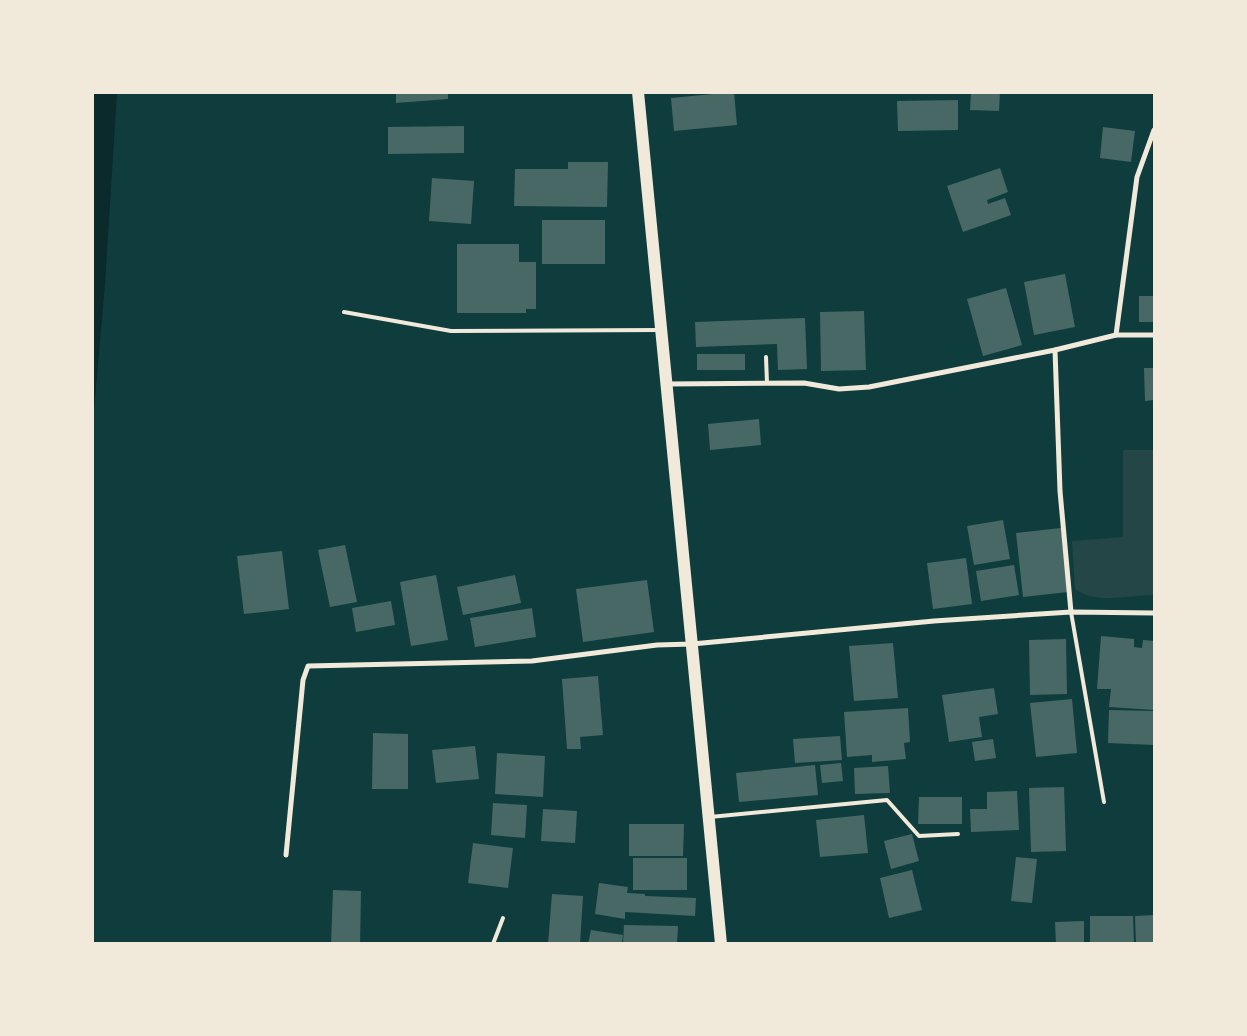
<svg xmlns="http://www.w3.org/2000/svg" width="1247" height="1036" viewBox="0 0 1247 1036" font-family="Ubuntu,sans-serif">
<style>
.green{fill:#244646}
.water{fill:#0a2a2b}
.building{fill:#486865}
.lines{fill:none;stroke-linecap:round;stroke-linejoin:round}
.service{stroke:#f1e9da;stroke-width:4}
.minor{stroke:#f1e9da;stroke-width:5}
.primary{stroke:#f1e9da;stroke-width:12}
</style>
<rect width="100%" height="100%" fill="#0f3d3e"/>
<path class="green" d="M1123,450H1154V595C1128,595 1098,605 1075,589L1072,541L1123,537Z"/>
<polygon class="water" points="93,92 117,93 105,284 93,422"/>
<g class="building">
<polygon points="396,92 448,92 448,99 396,103"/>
<polygon points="734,92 737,125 674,131 671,98"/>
<polygon points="971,92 1000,92 999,111 970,110"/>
<polygon points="958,100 958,130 898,131 897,101"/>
<polygon points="464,126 464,153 388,154 388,127"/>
<polygon points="1103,127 1135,131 1131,162 1100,158"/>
<polygon points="568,162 608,162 607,207 514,206 515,169 568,169"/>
<polygon points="1000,168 1008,192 987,200 988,204 1005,198 1011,215 963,232 947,186"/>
<polygon points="432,178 474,181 471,224 429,221"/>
<rect x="542" y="220" width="63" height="44"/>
<polygon points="457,244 519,244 519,262 536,262 536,309 526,309 526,313 457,313"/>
<polygon points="1065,274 1075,327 1034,335 1024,282"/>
<polygon points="1006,288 1022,345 983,356 967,299"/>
<rect x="1139" y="296" width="15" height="26"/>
<polygon points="864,311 866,370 821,371 820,312"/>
<polygon points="805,318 807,369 778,370 777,344 696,347 695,322"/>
<rect x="697" y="354" width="48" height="16"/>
<polygon points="1144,368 1154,368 1154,400 1145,401"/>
<polygon points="759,419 761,445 710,450 708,424"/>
<polygon points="1003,520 1010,559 974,565 967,526"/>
<polygon points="1061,528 1068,592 1023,597 1016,533"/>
<polygon points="345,545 357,602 330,607 318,550"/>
<polygon points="282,551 289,609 244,614 237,556"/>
<polygon points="966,558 972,604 933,609 927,563"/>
<polygon points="1014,565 1019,595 981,601 976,571"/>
<polygon points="436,575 448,640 411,646 400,582"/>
<polygon points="515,575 521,603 463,615 457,587"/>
<polygon points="647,580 654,632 583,642 576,589"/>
<polygon points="391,601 395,625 356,632 352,608"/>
<polygon points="532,608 536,637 475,647 470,618"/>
<polygon points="1101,636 1134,639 1134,647 1142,648 1143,640 1154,641 1154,710 1109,707 1111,689 1097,689"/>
<polygon points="1066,639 1067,694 1030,695 1029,640"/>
<polygon points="893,643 898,698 854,701 849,646"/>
<polygon points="598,676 603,735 580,737 581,749 567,749 562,679"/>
<polygon points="994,688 998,714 979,717 982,737 949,742 942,695"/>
<polygon points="1072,699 1077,753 1036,757 1030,703"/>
<polygon points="908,708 910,742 904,743 906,759 872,762 872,755 847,757 844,712"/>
<polygon points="1109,710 1154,711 1154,745 1108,743"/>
<polygon points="373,733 408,734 408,789 372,789"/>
<polygon points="840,736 842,760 795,763 793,739"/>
<polygon points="993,739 996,758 975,761 972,742"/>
<polygon points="475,746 479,779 436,783 432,750"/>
<polygon points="497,753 545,756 543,797 495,794"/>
<polygon points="841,763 843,781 822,783 820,765"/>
<polygon points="815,765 818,795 739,802 736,773"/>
<polygon points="888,766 890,793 855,794 854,768"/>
<polygon points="1064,787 1066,851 1031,852 1029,788"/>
<polygon points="1017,791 1019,830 971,832 970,809 987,809 987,792"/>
<polygon points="919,797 962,797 962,824 918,824"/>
<polygon points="493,803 527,805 525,838 491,835"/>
<polygon points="543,809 577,811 575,843 541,841"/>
<polygon points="864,815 868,853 820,857 816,820"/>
<polygon points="629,824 684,824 683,856 629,856"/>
<polygon points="912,834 919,861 891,869 884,841"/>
<polygon points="473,843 513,848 508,888 468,883"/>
<polygon points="1016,857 1037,859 1032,903 1011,901"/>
<rect x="633" y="858" width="54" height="32"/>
<polygon points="912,870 922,910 889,918 880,878"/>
<polygon points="599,883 628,887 627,893 645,894 645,896 696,898 695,916 625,912 625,919 595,914"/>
<polygon points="333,890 361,891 360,944 331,944"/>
<polygon points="552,894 583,896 580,944 548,944"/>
<polygon points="1154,915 1154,944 1136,944 1135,916"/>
<polygon points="1090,916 1133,916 1134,944 1090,944"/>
<polygon points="1084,921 1084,944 1056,944 1055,922"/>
<polygon points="624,925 678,926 677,944 623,944"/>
<polygon points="591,930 623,935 622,944 588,944"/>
</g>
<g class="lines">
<g class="service">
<polyline points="344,312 451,331 660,330"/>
<polyline points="766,357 767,383"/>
<polyline points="1071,612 1104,802"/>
<polyline points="710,817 887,800 919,836 958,834"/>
<polyline points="493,944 503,918"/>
</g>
<g class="minor">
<polyline points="1116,335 1137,177 1154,130"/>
<polyline points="1055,350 1060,491 1071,612"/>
<polyline points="667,384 804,383 839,389 869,387 1055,350 1116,335 1154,335"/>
<polyline points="286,855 303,680 308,666 532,661 657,645 692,644 934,621 1071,612 1154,613"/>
</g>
<polyline class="primary" points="638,92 721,944"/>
</g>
<rect width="1247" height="1036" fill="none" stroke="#f1e9da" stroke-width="188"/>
</svg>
